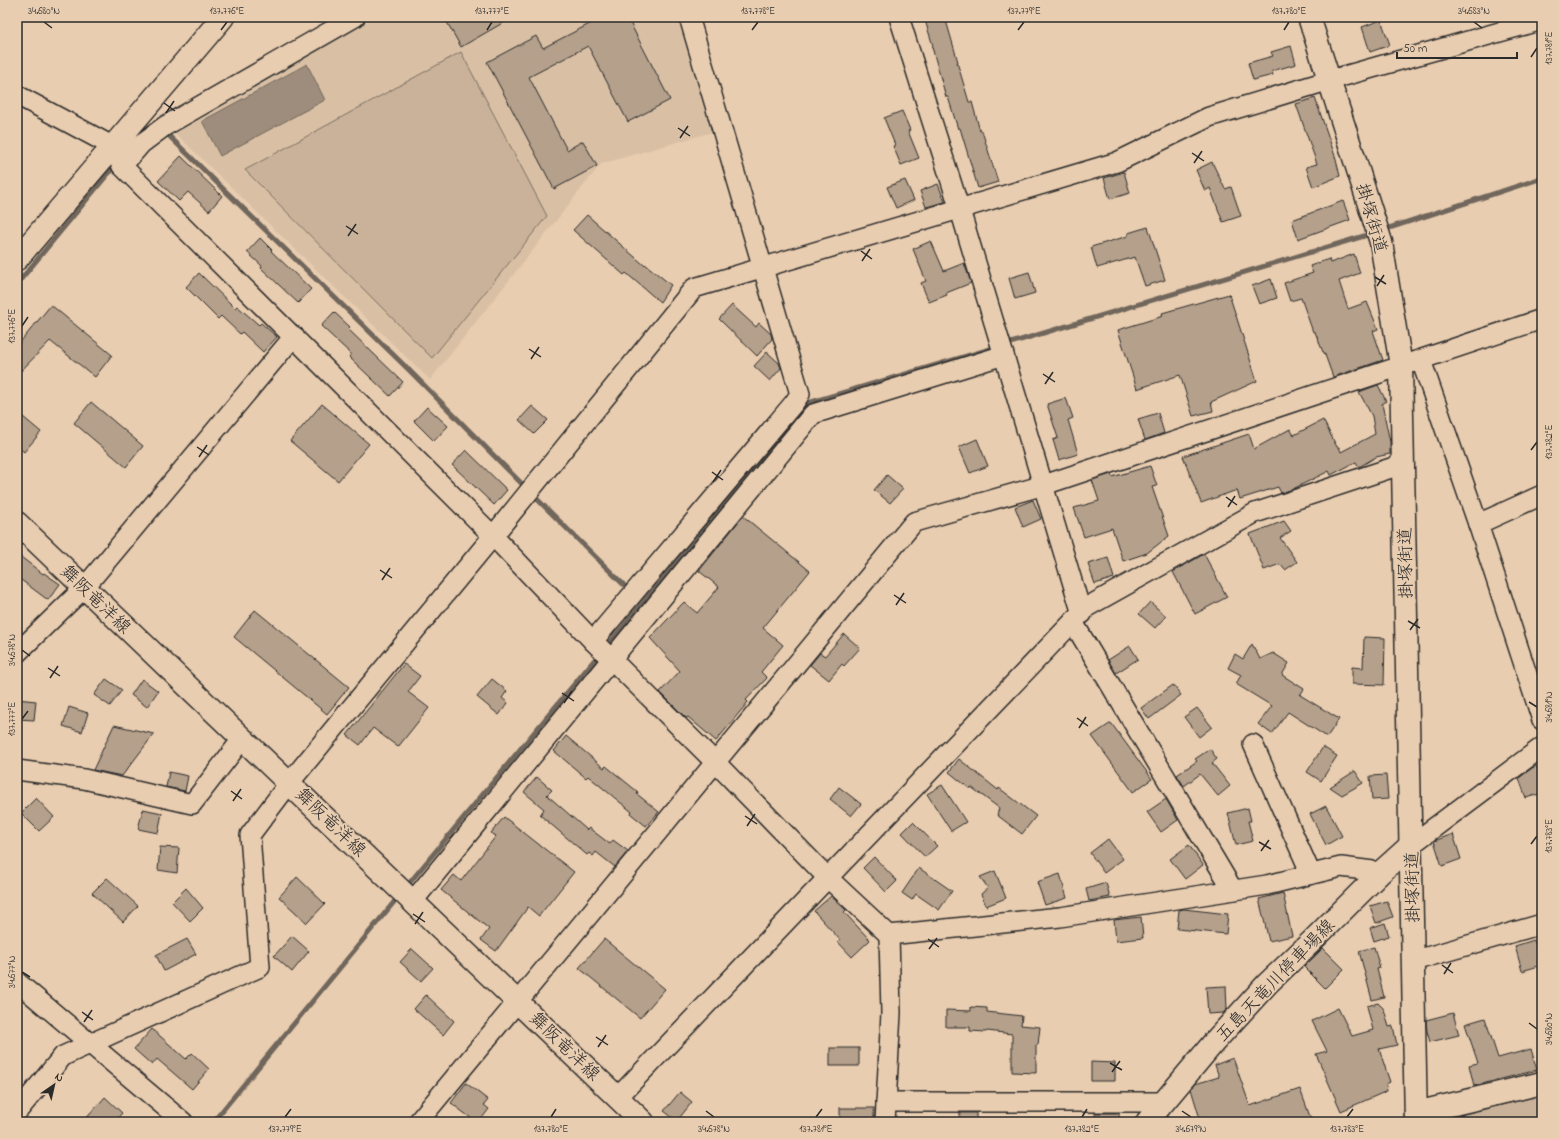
<svg xmlns="http://www.w3.org/2000/svg" width="1559" height="1139" viewBox="0 0 1559 1139" font-family="'Indie Flower','Klee One',sans-serif">
<style>
.built{fill:#d9c0a5}
.green{fill:#cab29a;stroke:#7a6e62}
.water{fill:#9e8d7b;stroke:#70665b}
.lines{fill:none;stroke-linecap:round;stroke-linejoin:round}
.stream{stroke:#70665b;stroke-width:5}
.building{fill:#b4a08b;stroke:#2b2b2b}
.street-casing{stroke:#2b2b2b;stroke-width:22}
.secondary-casing{stroke:#2b2b2b;stroke-width:25}
.highway-casing{stroke:#2b2b2b;stroke-width:25}
.street{stroke:#e9cdb0;stroke-width:19}
.secondary{stroke:#e9cdb0;stroke-width:22}
.highway{stroke:#e9cdb0;stroke-width:22}
.ticks{fill:none;stroke:#2b2b2b;stroke-width:1.5}
.labels{text-anchor:middle;stroke-width:3.5;stroke-linejoin:round;paint-order:stroke}
.street-label{font-size:18px;fill:#2b2b2b;stroke:#e9cdb0}
.neatline{fill:none;stroke:#2b2b2b;stroke-width:1.5}
.ticks-label{font-size:10px;text-anchor:middle;fill:#2b2b2b}
</style>
<rect width="100%" height="100%" fill="#e9cdb0"/>
<filter id="ink" filterUnits="userSpaceOnUse"><feTurbulence type="fractalNoise" baseFrequency=".025" numOctaves="2"/><feDisplacementMap in="SourceGraphic" scale="8" xChannelSelector="R" yChannelSelector="G"/><feConvolveMatrix kernelMatrix="1 2 1 2 8 2 1 2 1" color-interpolation-filters="sRGB"/></filter>
<g filter="url(#ink)">
<polygon class="built" points="373,17 681,17 716,131 601,164 430,380 175,133 235,93 332,38"/>
<g class="green">
<polygon points="461,52 547,216 432,358 245,170"/>
<polygon points="1542,1095 1542,1122 1433,1122"/>
</g>
<polygon class="water" points="307,64 325,100 220,156 202,121"/>
<g class="lines">
<g class="stream">
<polyline points="165,132 410,371 526,488"/>
<polyline points="1383,230 1542,178"/>
<polyline points="17,284 117,163"/>
<polyline points="1004,345 1374,233"/>
<polyline points="532,494 630,591"/>
<polyline points="606,647 808,403 997,347"/>
<polyline points="406,887 600,653"/>
<polyline points="213,1122 399,896"/>
</g>
</g>
<g class="building">
<polygon points="444,17 513,17 461,47"/>
<polygon points="603,17 627,17 670,100 628,122 588,46 529,77 567,150 583,141 597,166 554,189 487,62 536,36 543,48"/>
<polygon points="924,17 945,17 958,62 957,62 969,102 972,102 980,131 982,131 998,182 978,188 960,128 958,129 948,97 946,97 932,47 933,46"/>
<polygon points="1381,20 1390,45 1370,52 1362,27"/>
<polygon points="1291,46 1296,64 1272,71 1273,75 1253,80 1248,63 1273,56 1271,52"/>
<polygon points="1315,98 1335,156 1340,176 1313,187 1306,167 1317,164 1296,104"/>
<polygon points="902,111 910,130 908,131 919,158 901,165 893,146 895,145 884,118"/>
<polygon points="181,156 222,196 209,211 188,192 179,201 158,181"/>
<polygon points="1212,162 1225,189 1231,187 1241,216 1223,222 1210,188 1205,191 1196,170"/>
<polygon points="1124,172 1130,193 1110,199 1104,178"/>
<polygon points="905,180 914,200 896,208 887,187"/>
<polygon points="938,184 945,202 926,207 920,191"/>
<polygon points="1343,201 1350,220 1298,239 1292,220"/>
<polygon points="587,215 644,265 645,264 671,285 660,302 626,273 624,275 573,230"/>
<polygon points="1148,227 1165,280 1145,286 1135,257 1097,268 1091,247 1128,236 1128,233"/>
<polygon points="260,238 272,250 271,251 311,289 298,303 261,268 262,266 247,252"/>
<polygon points="931,241 944,271 964,263 971,283 946,293 947,295 929,302 921,283 926,281 913,249"/>
<polygon points="1354,254 1360,273 1339,281 1348,309 1367,302 1378,329 1373,331 1383,360 1333,377 1324,352 1323,352 1315,332 1313,332 1301,298 1290,301 1284,283 1313,273 1310,266 1329,259 1330,263"/>
<polygon points="1029,272 1035,293 1015,299 1009,278"/>
<polygon points="199,273 235,308 237,306 259,325 261,323 277,337 263,352 242,332 240,334 221,316 218,319 186,287"/>
<polygon points="1271,279 1277,298 1259,304 1252,286"/>
<polygon points="1229,294 1257,381 1211,402 1213,411 1193,416 1180,375 1137,389 1118,330 1163,316 1162,313"/>
<polygon points="51,305 112,355 95,377 50,341 17,375 17,346"/>
<polygon points="732,305 756,327 759,323 771,334 772,339 757,356 719,319"/>
<polygon points="334,312 350,327 348,329 403,382 390,396 349,357 351,354 321,326"/>
<polygon points="767,352 779,363 781,368 770,381 754,366"/>
<polygon points="1378,385 1386,401 1382,404 1390,442 1390,454 1376,457 1359,467 1356,462 1331,475 1329,471 1293,489 1281,493 1278,487 1240,499 1237,490 1201,503 1183,456 1249,434 1254,449 1290,429 1294,435 1323,420 1337,447 1339,447 1341,452 1375,434 1372,416 1359,392"/>
<polygon points="1066,398 1073,418 1068,420 1078,454 1059,460 1053,440 1058,438 1047,404"/>
<polygon points="91,402 143,446 126,467 74,423"/>
<polygon points="322,404 369,444 338,481 290,441"/>
<polygon points="532,406 548,420 534,434 519,420"/>
<polygon points="427,407 448,426 434,441 414,421"/>
<polygon points="17,412 41,432 24,452 17,446"/>
<polygon points="1158,413 1164,433 1145,440 1138,419"/>
<polygon points="977,439 988,466 970,473 959,447"/>
<polygon points="466,450 507,490 494,505 452,465"/>
<polygon points="1150,466 1157,486 1152,487 1169,536 1147,553 1123,561 1112,528 1084,537 1074,508 1099,501 1092,480 1111,474 1112,477"/>
<polygon points="887,475 903,489 890,503 874,490"/>
<polygon points="1033,500 1041,519 1023,527 1015,507"/>
<polygon points="743,516 810,571 763,628 783,645 761,672 767,678 746,700 748,702 716,741 688,717 686,718 660,692 680,671 650,638 684,602 697,613 719,587 699,571"/>
<polygon points="1284,521 1291,531 1280,538 1297,562 1285,570 1280,564 1264,570 1250,534"/>
<polygon points="17,554 43,574 44,573 60,584 48,600 17,577"/>
<polygon points="1204,554 1227,597 1195,614 1173,572"/>
<polygon points="1108,558 1114,578 1095,584 1088,564"/>
<polygon points="1150,602 1166,616 1155,628 1139,614"/>
<polygon points="255,610 349,687 327,714 234,637"/>
<polygon points="844,634 860,648 844,666 842,664 829,680 810,665 820,653 825,656"/>
<polygon points="1364,637 1385,638 1384,685 1352,684 1352,667 1363,668"/>
<polygon points="1252,644 1260,659 1273,653 1289,663 1282,675 1304,689 1300,695 1339,719 1327,737 1288,712 1272,734 1258,724 1272,706 1236,684 1241,675 1228,668 1235,654 1243,659"/>
<polygon points="1130,646 1138,659 1116,673 1108,660"/>
<polygon points="404,664 420,676 408,692 429,708 398,747 373,728 360,745 347,735"/>
<polygon points="106,679 122,690 110,706 94,695"/>
<polygon points="142,679 158,691 147,707 131,695"/>
<polygon points="492,679 507,691 502,698 508,703 499,715 477,697"/>
<polygon points="1173,685 1181,695 1149,719 1141,708"/>
<polygon points="17,699 36,701 34,720 17,719"/>
<polygon points="69,707 88,713 82,732 63,726"/>
<polygon points="1197,708 1212,727 1199,737 1184,717"/>
<polygon points="1111,723 1152,779 1133,792 1092,736"/>
<polygon points="114,725 154,734 122,776 93,770"/>
<polygon points="566,736 604,768 606,766 638,792 637,794 659,812 646,826 631,814 632,812 588,776 586,778 554,751"/>
<polygon points="1323,747 1337,756 1321,781 1307,772"/>
<polygon points="1210,749 1217,759 1212,763 1230,786 1218,796 1200,774 1184,786 1177,775 1197,761 1195,759"/>
<polygon points="959,759 998,790 999,788 1036,816 1022,834 997,815 999,808 971,787 970,789 949,772"/>
<polygon points="1537,766 1542,782 1542,793 1526,798 1519,778 1532,768"/>
<polygon points="1355,771 1363,783 1342,795 1330,787"/>
<polygon points="169,772 188,776 185,791 166,787"/>
<polygon points="1386,775 1388,799 1372,800 1370,776"/>
<polygon points="537,777 552,790 547,795 587,830 589,828 610,844 613,840 628,851 615,867 596,852 593,856 589,853 587,855 540,815 544,809 524,792"/>
<polygon points="942,785 966,822 951,831 927,794"/>
<polygon points="839,787 861,804 851,816 830,799"/>
<polygon points="36,798 54,817 39,831 21,813"/>
<polygon points="1166,799 1178,820 1161,832 1147,812"/>
<polygon points="1326,806 1342,836 1326,845 1310,814"/>
<polygon points="1248,808 1251,821 1248,821 1253,841 1236,845 1228,813"/>
<polygon points="143,809 162,813 158,833 138,829"/>
<polygon points="504,817 574,872 539,916 528,907 496,951 481,940 489,929 441,890 454,875 461,881 496,836 491,833"/>
<polygon points="913,822 937,846 925,857 902,833"/>
<polygon points="1453,834 1461,859 1442,866 1434,841"/>
<polygon points="1108,839 1123,859 1104,873 1090,853"/>
<polygon points="1189,845 1203,865 1185,879 1170,859"/>
<polygon points="160,847 179,848 177,873 158,870"/>
<polygon points="874,857 897,881 886,892 863,868"/>
<polygon points="919,868 952,891 939,910 916,894 912,900 902,893"/>
<polygon points="995,871 1006,898 986,906 981,894 988,888 980,877"/>
<polygon points="1060,874 1067,898 1045,905 1037,882"/>
<polygon points="297,877 325,904 307,923 279,897"/>
<polygon points="107,878 138,906 123,922 92,893"/>
<polygon points="1106,883 1110,897 1089,901 1086,889"/>
<polygon points="186,888 203,908 190,921 172,902"/>
<polygon points="1283,893 1292,936 1269,941 1259,899"/>
<polygon points="831,896 846,910 844,912 870,940 852,957 838,942 840,940 814,911"/>
<polygon points="1387,901 1393,917 1376,923 1370,906"/>
<polygon points="1184,909 1228,914 1226,934 1177,929 1179,910"/>
<polygon points="1141,917 1143,938 1116,941 1114,920"/>
<polygon points="1385,923 1389,936 1374,941 1370,928"/>
<polygon points="292,936 309,951 292,972 274,956"/>
<polygon points="187,939 196,954 164,971 156,955"/>
<polygon points="604,939 665,989 640,1018 579,968"/>
<polygon points="1534,940 1542,965 1522,971 1515,946"/>
<polygon points="1374,947 1380,968 1377,969 1384,997 1372,1000 1359,951"/>
<polygon points="1323,948 1344,969 1325,988 1304,967"/>
<polygon points="412,949 433,968 421,981 400,962"/>
<polygon points="1226,986 1227,1009 1223,1013 1208,1014 1206,987"/>
<polygon points="426,995 454,1021 443,1035 414,1009"/>
<polygon points="1378,1003 1384,1009 1389,1027 1393,1026 1397,1045 1379,1049 1390,1082 1386,1084 1387,1091 1341,1111 1316,1054 1327,1051 1312,1021 1338,1008 1352,1036 1373,1030 1367,1006"/>
<polygon points="971,1007 987,1008 987,1012 1022,1016 1021,1025 1040,1027 1038,1045 1036,1045 1036,1073 1012,1072 1012,1034 987,1031 986,1032 970,1031 970,1027 946,1027 946,1010 971,1011"/>
<polygon points="1453,1013 1459,1035 1430,1042 1427,1031 1426,1020"/>
<polygon points="1485,1018 1498,1058 1531,1049 1537,1070 1474,1086 1469,1065 1478,1063 1465,1024"/>
<polygon points="152,1029 186,1059 192,1053 209,1069 192,1089 157,1059 152,1065 134,1049"/>
<rect x="830" y="1048" width="29" height="18"/>
<polygon points="1233,1058 1250,1106 1300,1089 1312,1122 1201,1122 1191,1089 1195,1084 1219,1077 1215,1065"/>
<polygon points="1091,1062 1115,1063 1115,1081 1091,1081"/>
<polygon points="466,1083 488,1100 484,1105 489,1109 479,1122 476,1122 451,1103"/>
<polygon points="680,1092 692,1102 677,1121 664,1111"/>
<polygon points="105,1097 122,1113 114,1122 83,1122"/>
<rect x="840" y="1108" width="34" height="14"/>
<rect x="960" y="1113" width="16" height="9"/>
<rect x="1095" y="1113" width="24" height="9"/>
</g>
<g class="lines">
<g class="street-casing">
<g id="street">
<polyline points="899,17 960,210 1082,614"/>
<polyline points="17,95 112,146 122,166 493,536 593,641 715,762 828,878 889,935 1060,917 1267,885 1341,867 1381,872"/>
<polyline points="122,166 141,144 165,126 355,17"/>
<polyline points="1421,360 1478,524 1542,720"/>
<polyline points="1478,524 1542,495"/>
<polyline points="1073,622 1233,890"/>
<polyline points="593,641 794,403 800,394 689,17"/>
<polyline points="17,653 84,588 294,336"/>
<polyline points="1253,744 1311,874"/>
<polyline points="17,770 84,779 192,804 243,738"/>
<polyline points="1411,845 1542,747"/>
<polyline points="413,901 813,414 1004,355"/>
<polyline points="1413,961 1542,924"/>
<polyline points="17,982 183,1122"/>
<polyline points="618,1097 1087,607 1255,513 1403,464"/>
<polyline points="886,1102 1163,1102"/>
<polyline points="17,1112 63,1056 260,967 250,835 290,782 493,536 694,288 1117,162 1209,117 1330,80 1542,20"/>
<polyline points="418,1122 914,522 1044,485 1542,319"/>
<polyline points="885,1122 891,1013 889,935"/>
</g>
</g>
<g class="secondary-casing">
<g id="secondary">
<polyline points="17,259 223,17"/>
<polyline points="17,523 643,1122"/>
<polyline points="1416,1113 1542,1083"/>
<polyline points="1147,1122 1215,1041 1267,984 1311,942 1381,872 1411,845"/>
</g>
</g>
<g class="highway-casing">
<polyline id="highway" points="1309,17 1381,242 1401,366 1416,1122"/>
</g>
<use href="#street" class="street"/>
<use href="#secondary" class="secondary"/>
<use href="#highway" class="highway"/>
</g>
</g>
<path class="ticks" d="M44,22L52,28M1474,22L1482,28M221,30L227,22M487,30L492,22M752,30L758,22M1018,30L1024,22M1284,30L1289,22M1531,57L1537,48M164,103L175,111M166,113L174,101M678,128L690,136M680,138L688,126M1192,153L1204,161M1194,163L1202,151M346,226L358,234M348,236L356,224M861,251L872,259M862,261L870,249M1375,277L1386,284M1377,286L1384,275M22,326L28,317M529,349L541,357M531,359L539,347M1043,374L1055,382M1045,384L1053,372M197,447L209,455M1531,450L1537,442M199,457L207,445M712,472L723,480M713,482L721,470M1226,497L1237,505M1228,507L1235,496M380,570L392,578M382,580L390,568M894,595L906,603M896,605L904,593M1408,621L1420,628M1410,630L1418,619M22,650L30,656M48,668L60,676M50,678L58,666M562,693L574,701M1529,702L1537,707M564,703L572,691M1077,718L1088,726M22,719L28,711M1079,728L1086,717M231,791L242,799M233,801L241,789M745,816L757,824M747,826L755,814M1259,842L1271,849M1531,844L1537,836M1261,851L1269,840M413,914L425,922M415,924L423,912M928,939L939,947M929,949L937,938M1442,965L1453,973M22,972L30,977M1444,974L1451,963M82,1012L93,1020M84,1022L92,1010M1529,1023L1537,1029M596,1037L608,1045M598,1047L606,1035M1110,1063L1122,1070M1112,1072L1120,1061M706,1111L714,1117M1182,1111L1191,1117M285,1117L291,1109M551,1117L556,1109M816,1117L822,1109M1082,1117L1087,1109M1347,1117L1353,1109"/>
<g class="labels">
<g class="street-label">
<text transform="translate(1372 218) rotate(74)" y="6">掛塚街道</text>
<text transform="translate(1405 563) rotate(-91)" y="6">掛塚街道</text>
<text transform="translate(96 599) rotate(44)" y="6">舞阪竜洋線</text>
<text transform="translate(331 822) rotate(44)" y="6">舞阪竜洋線</text>
<text transform="translate(1412 887) rotate(-91)" y="6">掛塚街道</text>
<text transform="translate(1275 980) rotate(-46)" y="6">五島天竜川停車場線</text>
<text transform="translate(565 1046) rotate(44)" y="6">舞阪竜洋線</text>
</g>
</g>
<rect width="1559" height="1139" fill="none" stroke="#e9cdb0" stroke-width="44"/>
<g transform="translate(54 1085) rotate(34)" stroke="#e9cdb0" stroke-width="3" paint-order="stroke">
<path d="M0-3L7 15L0 10L-7 15Z" fill="#2b2b2b"/>
<text y="-6" font-size="11" font-weight="bold" text-anchor="middle" fill="#2b2b2b">N</text>
</g>
<path d="M1397 52v6h120v-6" fill="none" stroke="#2b2b2b" stroke-width="2"/>
<text x="1403" y="52" font-size="12" fill="#2b2b2b" stroke="#e9cdb0" stroke-width="3" paint-order="stroke">50 m</text>
<rect x="22" y="22" width="1515" height="1095" class="neatline"/>
<g class="ticks-label">
<text x="44" y="14">34.680°N</text>
<text x="227" y="14">137.776°E</text>
<text x="492" y="14">137.777°E</text>
<text x="758" y="14">137.778°E</text>
<text x="1024" y="14">137.779°E</text>
<text x="1289" y="14">137.780°E</text>
<text x="1474" y="14">34.683°N</text>
<text transform="translate(1548 48) rotate(-90)" y="4">137.781°E</text>
<text transform="translate(11 326) rotate(-90)" y="4">137.776°E</text>
<text transform="translate(1548 442) rotate(-90)" y="4">137.782°E</text>
<text transform="translate(11 650) rotate(-90)" y="4">34.678°N</text>
<text transform="translate(1548 707) rotate(-90)" y="4">34.681°N</text>
<text transform="translate(11 719) rotate(-90)" y="4">137.777°E</text>
<text transform="translate(1548 836) rotate(-90)" y="4">137.783°E</text>
<text transform="translate(11 972) rotate(-90)" y="4">34.677°N</text>
<text transform="translate(1548 1029) rotate(-90)" y="4">34.680°N</text>
<text x="285" y="1132">137.779°E</text>
<text x="551" y="1132">137.780°E</text>
<text x="714" y="1132">34.678°N</text>
<text x="816" y="1132">137.781°E</text>
<text x="1082" y="1132">137.782°E</text>
<text x="1191" y="1132">34.679°N</text>
<text x="1347" y="1132">137.783°E</text>
</g>
</svg>
